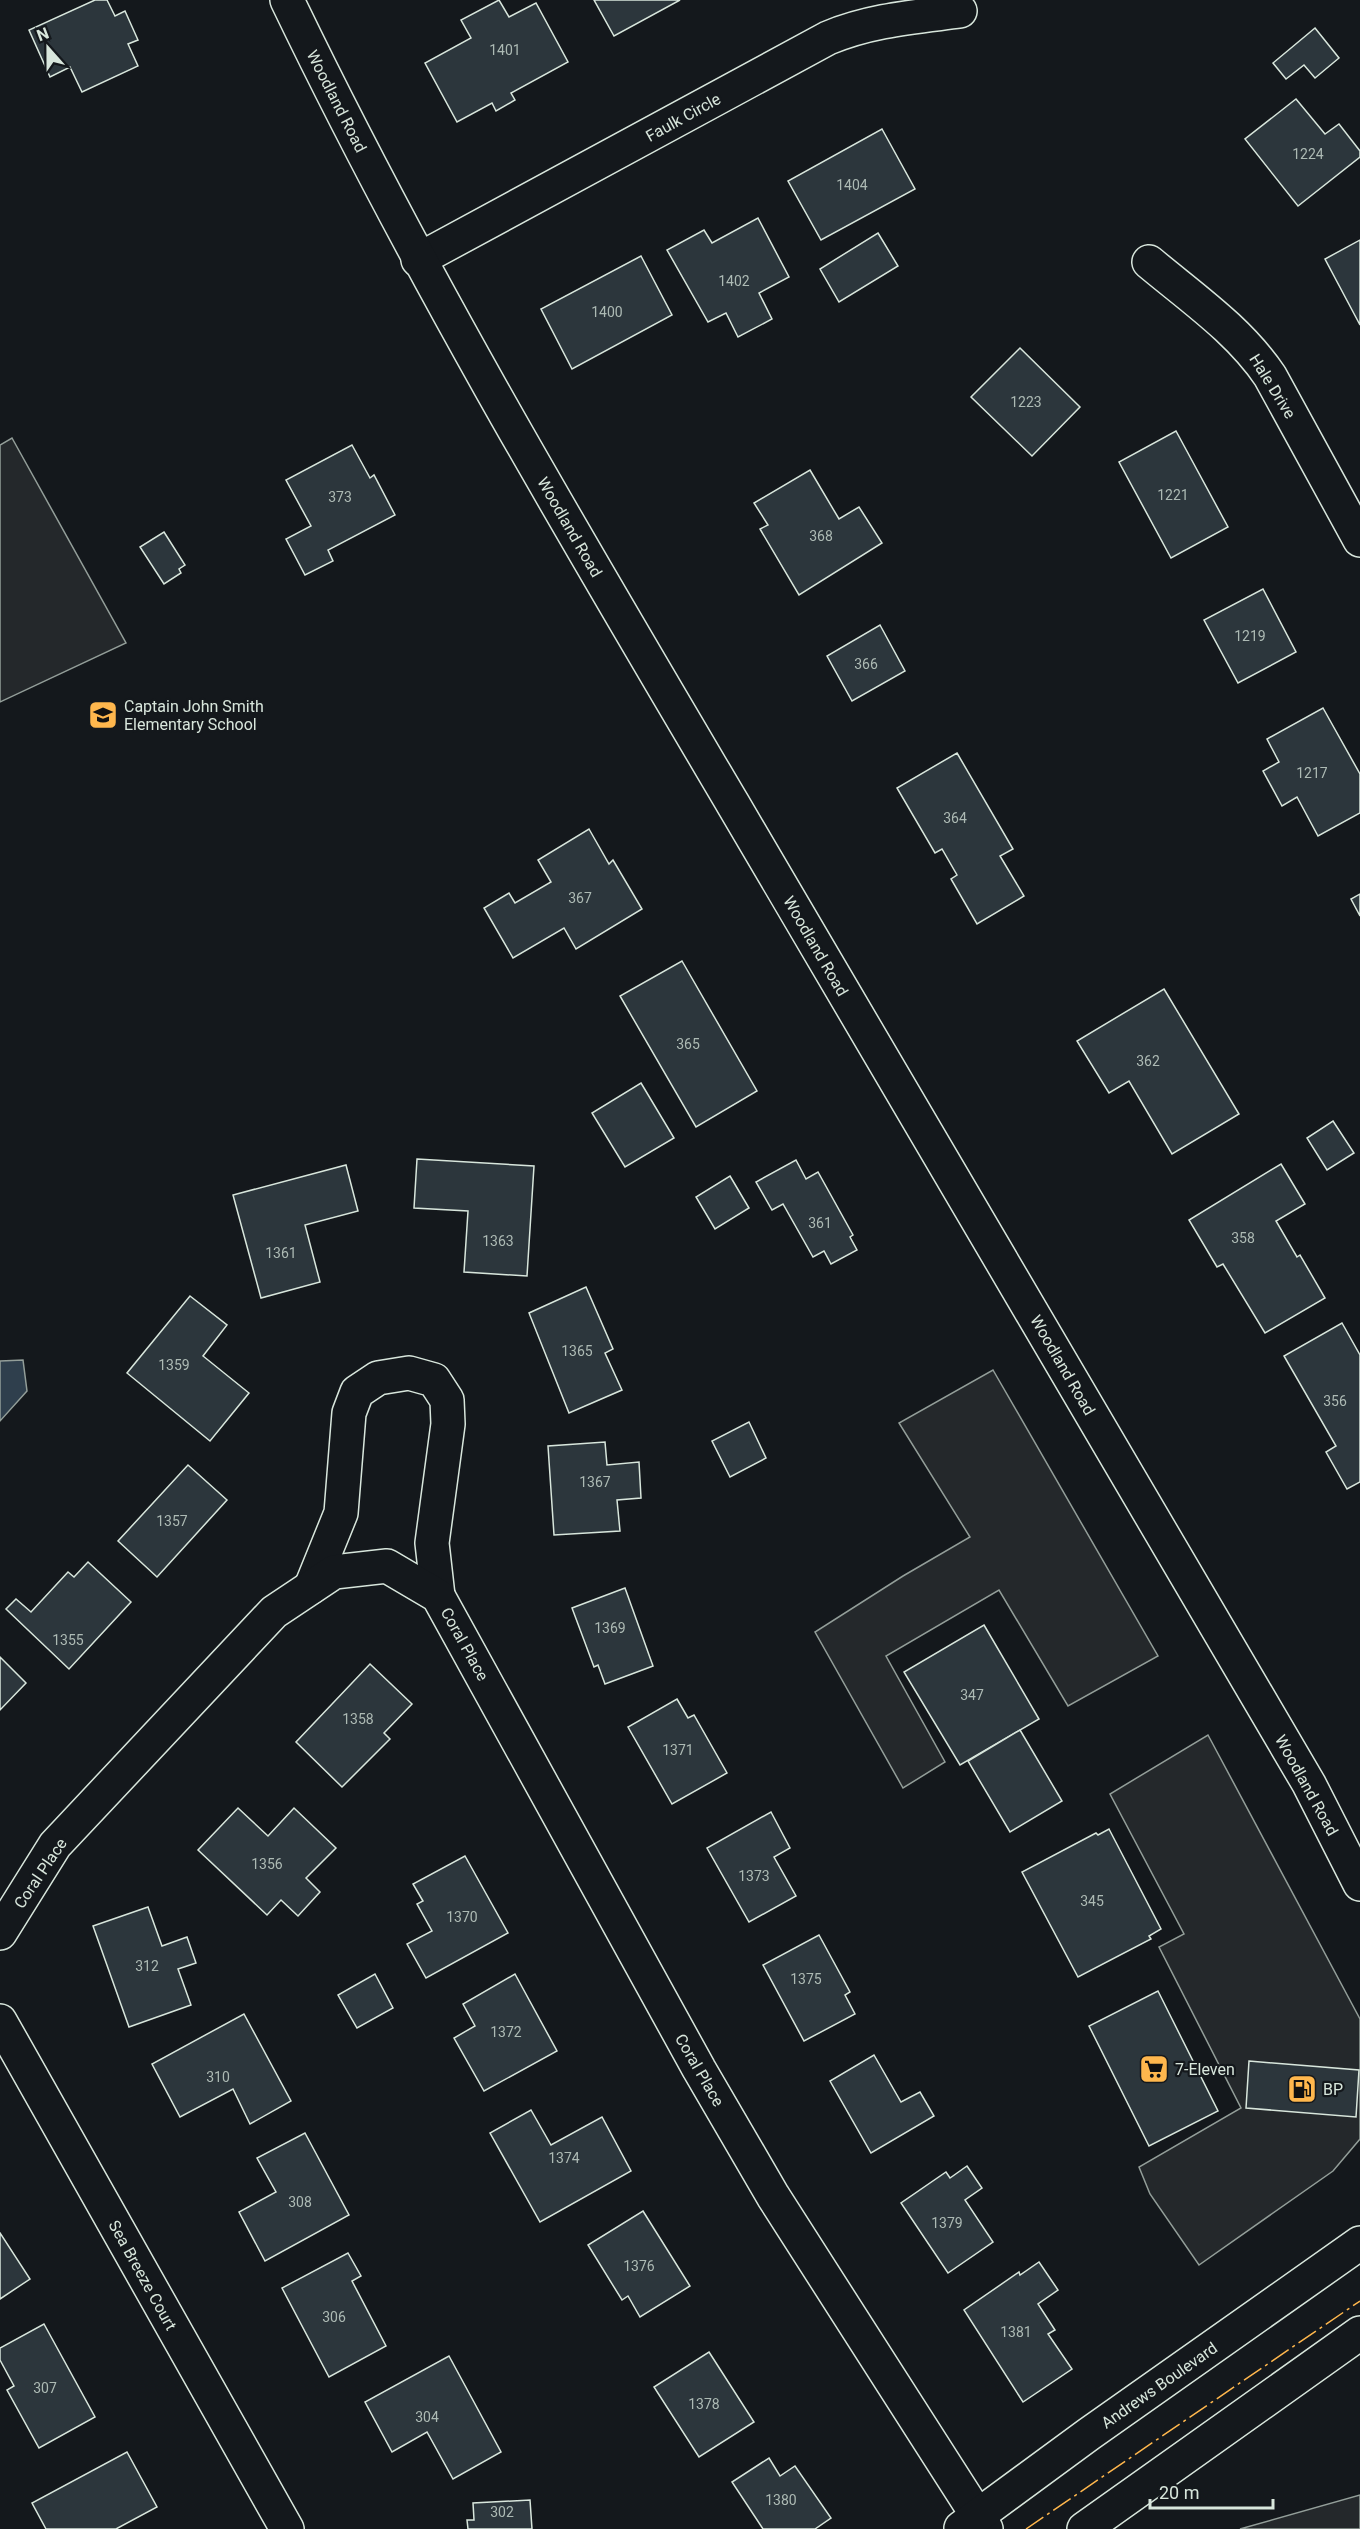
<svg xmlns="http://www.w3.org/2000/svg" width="1360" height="2529" viewBox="0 0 1360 2529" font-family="Roboto,sans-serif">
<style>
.parking{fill:#24282b;stroke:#939e99;stroke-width:1.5}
.water{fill:#2f3f4d;stroke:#939e99;stroke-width:1.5}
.building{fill:#2c363c;stroke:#d8e6dc;stroke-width:1.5}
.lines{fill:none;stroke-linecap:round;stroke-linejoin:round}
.minor-casing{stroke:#d8e6dc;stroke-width:36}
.major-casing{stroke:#d8e6dc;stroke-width:36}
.minor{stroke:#14181c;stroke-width:33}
.major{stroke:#14181c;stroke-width:33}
.power{stroke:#ffb74d;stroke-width:1.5;stroke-dasharray:21 4.5 3 4.5;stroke-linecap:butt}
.labels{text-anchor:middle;stroke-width:4.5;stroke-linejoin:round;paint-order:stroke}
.number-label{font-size:14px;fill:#adbab4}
.street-label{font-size:16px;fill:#d8e6dc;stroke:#14181c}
.poi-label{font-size:16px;fill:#d8e6dc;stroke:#14181c;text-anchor:start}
</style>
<rect width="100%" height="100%" fill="#14181c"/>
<g class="parking">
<polygon points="12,438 126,643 0,702 0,445"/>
<polygon points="993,1370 1158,1656 1068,1706 999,1590 886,1656 945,1762 903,1788 815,1632 903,1576 970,1537 899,1423"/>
<polygon points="1208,1735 1360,2019 1360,2139 1333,2171 1199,2265 1150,2194 1139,2167 1241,2108 1159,1947 1184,1934 1110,1794"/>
<polygon points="1360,2495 1360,2529 1240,2529"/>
</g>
<polygon class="water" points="23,1360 27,1391 0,1421 0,1361"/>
<g class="building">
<polygon points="95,0 107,0 115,16 125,11 138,40 128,44 138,66 82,92 70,67 50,77 29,30"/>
<polygon points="499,0 509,17 536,3 568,62 511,93 515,100 496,111 492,103 457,122 425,63 471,38 461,20"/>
<polygon points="594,0 680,0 614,36"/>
<polygon points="1315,28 1339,58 1315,78 1304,65 1286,79 1273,63"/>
<polygon points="1296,99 1325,134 1339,124 1360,151 1360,157 1298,206 1245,139"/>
<polygon points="882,129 915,189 821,240 788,181"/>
<polygon points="758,218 789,277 759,293 772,319 738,337 726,313 708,322 667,250 704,230 712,243"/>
<polygon points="878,233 898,266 839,302 820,269"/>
<polygon points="1360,240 1360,325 1325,259"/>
<polygon points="641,256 672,315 572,369 541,309"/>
<polygon points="1020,348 1080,407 1032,456 971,397"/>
<polygon points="1176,431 1228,527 1171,558 1119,462"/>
<polygon points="352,445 370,478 374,475 395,515 328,550 333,561 305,575 286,539 311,526 286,480"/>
<polygon points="810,470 839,519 859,507 882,543 799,595 760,529 768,525 754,503"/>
<polygon points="164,532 185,565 179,569 181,573 164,584 140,547"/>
<polygon points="1263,589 1296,652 1238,683 1204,620"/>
<polygon points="880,625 905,671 852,701 827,656"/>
<polygon points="1323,708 1360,774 1360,813 1318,836 1297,797 1282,806 1263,771 1279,762 1267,739"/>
<polygon points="957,753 1013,849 1000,856 1024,896 977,924 951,879 957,875 942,849 935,853 897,788"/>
<polygon points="589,829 609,864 613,860 642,909 576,949 564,928 513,958 484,908 509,893 515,903 551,882 538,860"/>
<polygon points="1360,894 1360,916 1351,899"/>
<polygon points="682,961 757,1091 696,1127 620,996"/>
<polygon points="1164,989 1239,1114 1172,1154 1129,1081 1109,1093 1077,1041"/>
<polygon points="641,1083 674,1138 625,1167 592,1113"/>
<polygon points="1333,1121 1354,1153 1327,1170 1307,1138"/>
<polygon points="417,1159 534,1166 527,1276 464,1272 468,1211 414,1208"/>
<polygon points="796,1160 806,1179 818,1172 853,1235 850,1237 857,1250 831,1264 824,1251 813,1257 783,1204 772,1210 756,1182"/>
<polygon points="1281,1164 1305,1204 1276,1221 1297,1257 1300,1255 1325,1298 1265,1333 1223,1264 1217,1267 1189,1220"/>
<polygon points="346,1165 358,1211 305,1225 320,1282 261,1298 233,1195"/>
<polygon points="730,1176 749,1208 715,1229 696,1197"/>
<polygon points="586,1287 613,1349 605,1353 622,1390 569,1413 529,1313"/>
<polygon points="190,1296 227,1325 203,1356 249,1393 210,1441 127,1373"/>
<polygon points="1342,1323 1360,1355 1360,1482 1347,1489 1326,1452 1336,1446 1284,1356"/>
<polygon points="749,1422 766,1458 730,1477 712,1441"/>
<polygon points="605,1442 607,1465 639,1462 641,1498 617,1500 620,1531 554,1535 548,1446"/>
<polygon points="188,1465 227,1500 157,1577 118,1541"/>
<polygon points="88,1562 131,1602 69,1669 6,1609 16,1599 31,1612 68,1572 74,1577"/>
<polygon points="625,1588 653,1666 605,1684 598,1665 594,1667 572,1608"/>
<polygon points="984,1625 1039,1719 960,1765 904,1672"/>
<polygon points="0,1657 26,1683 0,1710"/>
<polygon points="370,1664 412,1704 384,1733 390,1739 342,1787 296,1742"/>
<polygon points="677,1699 688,1718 694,1715 727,1773 672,1804 628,1727"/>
<polygon points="1020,1730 1062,1801 1010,1832 968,1761"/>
<polygon points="238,1808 268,1836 294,1808 336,1848 306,1878 320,1892 298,1916 281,1900 267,1915 198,1850"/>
<polygon points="771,1812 790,1848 774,1857 796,1896 749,1922 707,1848"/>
<polygon points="1109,1829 1161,1929 1149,1936 1151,1939 1078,1977 1022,1872 1096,1833 1098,1835"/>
<polygon points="465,1856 508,1933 426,1978 407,1944 432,1931 417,1904 423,1901 413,1884"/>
<polygon points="148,1907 162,1946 187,1937 196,1963 178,1969 191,2005 129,2027 93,1926"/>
<polygon points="819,1935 850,1992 845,1995 855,2014 804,2041 763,1965"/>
<polygon points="375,1974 393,2008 357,2028 338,1995"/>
<polygon points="515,1974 557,2051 484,2091 454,2038 475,2026 463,2004"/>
<polygon points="1158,1991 1218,2111 1149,2146 1089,2026"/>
<polygon points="244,2014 291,2101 250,2124 233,2089 180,2117 152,2064"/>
<polygon points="874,2055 901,2102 920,2092 934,2116 871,2153 830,2081"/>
<polygon points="1249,2061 1359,2070 1356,2117 1246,2108"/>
<polygon points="531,2110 551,2145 602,2117 631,2171 540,2222 490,2133"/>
<polygon points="305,2133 349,2215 265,2261 239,2212 276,2192 257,2158"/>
<polygon points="967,2166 982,2188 965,2200 993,2242 948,2273 901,2203 946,2172 950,2178"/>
<polygon points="643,2211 690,2286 640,2317 628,2296 622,2300 588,2245"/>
<polygon points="0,2233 30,2279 0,2299"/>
<polygon points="348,2253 361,2276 352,2281 386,2346 329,2377 282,2288"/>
<polygon points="1039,2262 1058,2290 1038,2304 1055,2330 1048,2334 1072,2369 1023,2402 964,2310 1019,2272 1020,2275"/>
<polygon points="44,2324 95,2417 39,2448 7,2390 14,2386 0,2360 0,2348"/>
<polygon points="709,2352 754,2422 699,2457 654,2387"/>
<polygon points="449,2356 501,2452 453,2479 427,2432 392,2452 365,2402"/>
<polygon points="127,2452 157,2507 116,2529 46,2529 32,2503"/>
<polygon points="769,2458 780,2476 795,2466 831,2518 815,2529 763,2529 732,2482"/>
<polygon points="530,2500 532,2529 468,2529 467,2520 474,2520 473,2503"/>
</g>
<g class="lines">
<g class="minor-casing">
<g id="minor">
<path d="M418,260L828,38C871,20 914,17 960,11"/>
<path d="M1149,262C1192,298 1239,330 1270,376L1360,540"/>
<polyline points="311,1587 341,1513 349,1413 357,1392 378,1378 409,1373 434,1380 447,1400 448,1424 432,1543 438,1596"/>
<polyline points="0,1933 55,1845 274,1612 334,1572 387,1566 438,1596 699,2069 773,2196 986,2529"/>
<polyline points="0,2021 287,2529"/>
<polyline points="961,2528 1089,2434 1360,2243"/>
<polyline points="1084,2529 1360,2333"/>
</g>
</g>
<g class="major-casing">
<path id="major" d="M287,0C420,277 577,540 733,804C925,1131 1118,1457 1309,1784L1360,1884"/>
</g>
<use href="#minor" class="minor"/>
<use href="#major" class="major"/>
<polyline class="power" points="1026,2529 1360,2301"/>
</g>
<defs>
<g id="school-square" transform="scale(1.5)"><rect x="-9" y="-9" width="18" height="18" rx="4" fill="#ffb74d" stroke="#14181c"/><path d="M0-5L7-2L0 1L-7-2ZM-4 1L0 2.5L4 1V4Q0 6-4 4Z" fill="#111"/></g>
<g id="supermarket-square" transform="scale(1.5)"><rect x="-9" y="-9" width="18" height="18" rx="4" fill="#ffb74d" stroke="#14181c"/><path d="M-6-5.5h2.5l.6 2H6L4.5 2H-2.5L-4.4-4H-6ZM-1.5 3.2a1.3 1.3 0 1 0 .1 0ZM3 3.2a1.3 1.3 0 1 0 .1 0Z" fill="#111"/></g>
<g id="fuel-square" transform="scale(1.5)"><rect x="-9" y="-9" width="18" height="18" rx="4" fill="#ffb74d" stroke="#14181c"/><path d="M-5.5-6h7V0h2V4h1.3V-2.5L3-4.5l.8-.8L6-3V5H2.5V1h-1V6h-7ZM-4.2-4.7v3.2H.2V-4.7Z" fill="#111"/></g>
</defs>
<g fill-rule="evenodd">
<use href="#school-square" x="103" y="715"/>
<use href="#supermarket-square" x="1154" y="2069"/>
<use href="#fuel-square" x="1302" y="2089"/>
</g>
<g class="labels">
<g class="number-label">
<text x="505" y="55">1401</text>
<text x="1308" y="159">1224</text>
<text x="852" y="190">1404</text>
<text x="734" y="286">1402</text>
<text x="607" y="317">1400</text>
<text x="1026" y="407">1223</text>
<text x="1173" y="500">1221</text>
<text x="340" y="502">373</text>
<text x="821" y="541">368</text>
<text x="1250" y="641">1219</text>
<text x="866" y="669">366</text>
<text x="1312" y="778">1217</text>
<text x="955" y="823">364</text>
<text x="580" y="903">367</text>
<text x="688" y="1049">365</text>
<text x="1148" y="1066">362</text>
<text x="820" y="1228">361</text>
<text x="1243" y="1243">358</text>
<text x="498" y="1246">1363</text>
<text x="281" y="1258">1361</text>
<text x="577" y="1356">1365</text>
<text x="174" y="1370">1359</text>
<text x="1335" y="1406">356</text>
<text x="595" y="1487">1367</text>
<text x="172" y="1526">1357</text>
<text x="610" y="1633">1369</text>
<text x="68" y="1645">1355</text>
<text x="972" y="1700">347</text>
<text x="358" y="1724">1358</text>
<text x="678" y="1755">1371</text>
<text x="267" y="1869">1356</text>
<text x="754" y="1881">1373</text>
<text x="1092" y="1906">345</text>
<text x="462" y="1922">1370</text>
<text x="147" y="1971">312</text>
<text x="806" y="1984">1375</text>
<text x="506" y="2037">1372</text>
<text x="218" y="2082">310</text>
<text x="564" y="2163">1374</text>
<text x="300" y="2207">308</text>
<text x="947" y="2228">1379</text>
<text x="639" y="2271">1376</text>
<text x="334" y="2322">306</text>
<text x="1016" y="2337">1381</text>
<text x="45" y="2393">307</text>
<text x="704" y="2409">1378</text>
<text x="427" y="2422">304</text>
<text x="781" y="2505">1380</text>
<text x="502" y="2517">302</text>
</g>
<g class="street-label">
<text transform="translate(337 101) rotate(63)" y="6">Woodland Road</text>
<text transform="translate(683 117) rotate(-29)" y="6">Faulk Circle</text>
<text transform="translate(1273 386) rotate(58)" y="6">Hale Drive</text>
<text transform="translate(570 527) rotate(60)" y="6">Woodland Road</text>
<text transform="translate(816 946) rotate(60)" y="6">Woodland Road</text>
<text transform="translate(1063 1365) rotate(60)" y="6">Woodland Road</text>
<text transform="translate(465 1644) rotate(61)" y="6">Coral Place</text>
<text transform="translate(1307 1785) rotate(61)" y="6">Woodland Road</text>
<text transform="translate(40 1873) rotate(-56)" y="6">Coral Place</text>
<text transform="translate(700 2070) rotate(60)" y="6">Coral Place</text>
<text transform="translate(143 2275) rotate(61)" y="6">Sea Breeze Court</text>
<text transform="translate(1159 2385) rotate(-35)" y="6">Andrews Boulevard</text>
</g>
<g class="poi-label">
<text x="124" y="712">Captain John Smith<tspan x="124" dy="18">Elementary School</tspan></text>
<text x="1175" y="2075">7-Eleven</text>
<text x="1323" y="2095">BP</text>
</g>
</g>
<g transform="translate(48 48) rotate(339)" stroke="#14181c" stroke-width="4.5" paint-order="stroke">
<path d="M0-4.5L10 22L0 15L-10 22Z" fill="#d8e6dc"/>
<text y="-9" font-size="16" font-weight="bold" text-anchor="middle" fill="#d8e6dc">N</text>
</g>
<path d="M1150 2499v9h123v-9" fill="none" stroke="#d8e6dc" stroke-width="3"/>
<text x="1159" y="2499" font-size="18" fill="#d8e6dc" stroke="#14181c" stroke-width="4.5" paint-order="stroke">20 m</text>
</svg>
